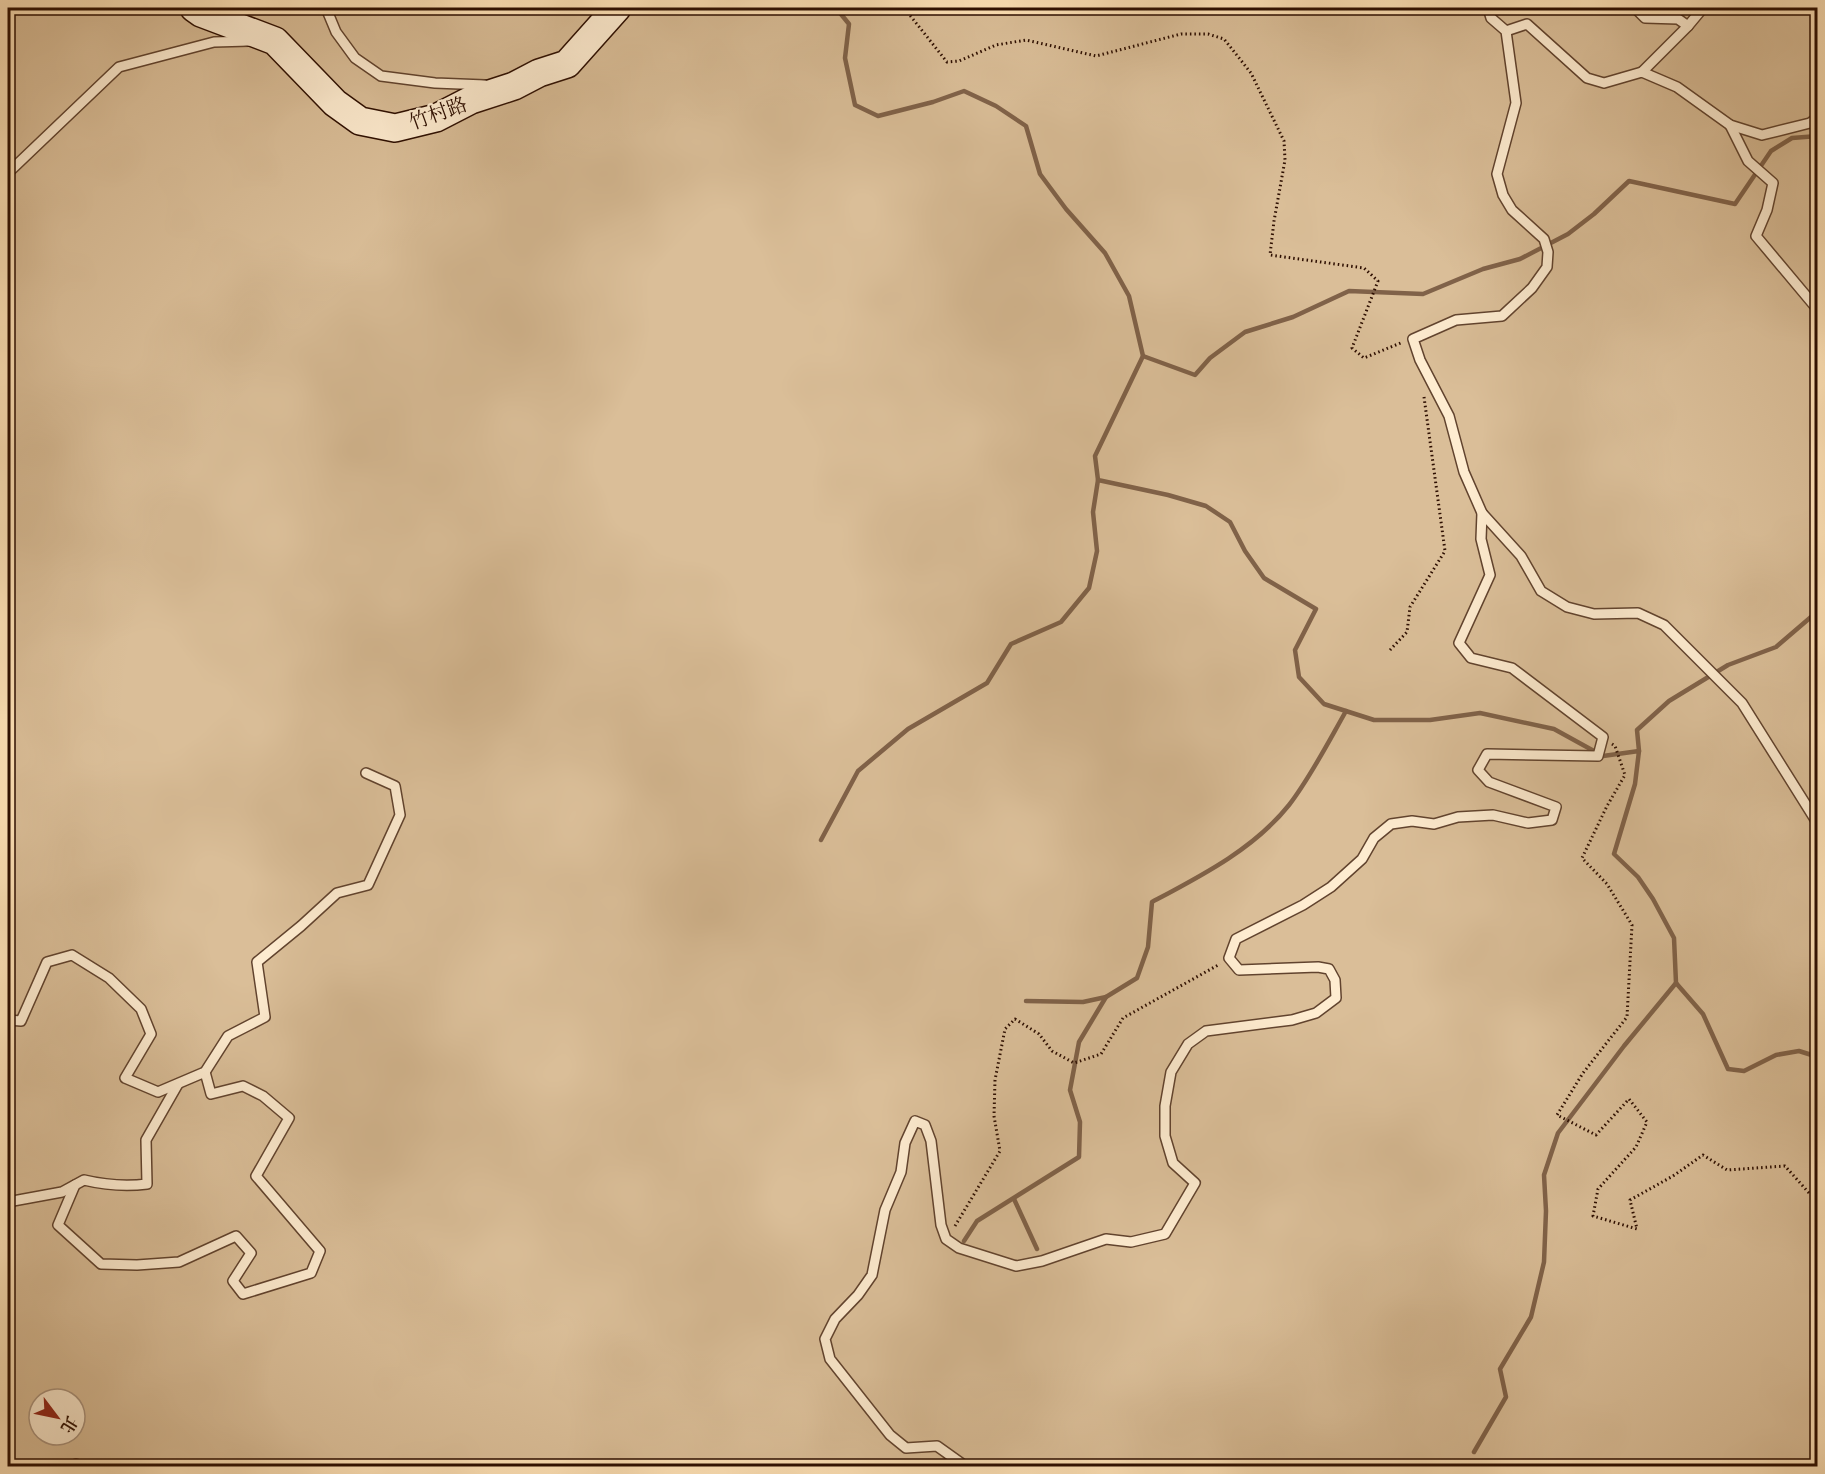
<svg xmlns="http://www.w3.org/2000/svg" width="1825" height="1474" viewBox="0 0 1825 1474" font-family="'EB Garamond','Noto Serif TC',serif">
<style>
.green{fill:#dabe98;stroke:#84664c;stroke-width:1.5;fill-rule:evenodd}
.lines{fill:none;stroke-linecap:round;stroke-linejoin:round}
.stream{stroke:#806249;stroke-width:4.5}
.lane-casing{stroke:#61432e;stroke-width:12}
.secondary-casing{stroke:#2d0e00;stroke-width:30}
.path{stroke:#2d0e00;stroke-width:3;stroke-dasharray:1.5 3;stroke-linecap:butt}
.lane{stroke:#feecd0;stroke-width:9}
.secondary{stroke:#feecd0;stroke-width:27}
.labels{text-anchor:middle;stroke-width:4.5;stroke-linejoin:round;paint-order:stroke}
.street-label{font-size:20px;fill:#2d0e00;stroke:#feecd0}
</style>
<rect width="100%" height="100%" fill="#fee2b7"/>
<filter id="stains"><feTurbulence type="fractalNoise" baseFrequency=".00333" numOctaves="4"/><feColorMatrix values="0 0 0 0 .2 0 0 0 0 .09 0 0 0 0 .02 0 0 0 .5 -.17"/></filter>
<radialGradient id="worn" r=".72"><stop offset=".6" stop-color="#630" stop-opacity="0"/><stop offset="1" stop-color="#630" stop-opacity=".3"/></radialGradient>
<path class="green" d="M8,8H1817V1466H8ZM39,1399H75V1435H39Z"/>
<g class="lines">
<g class="stream">
<polyline points="768,8 816,8"/>
<polyline points="836,8 849,24 845,58 855,105 878,116 933,102 964,91 996,106 1026,126 1040,174 1066,209 1105,253 1129,296 1143,356 1095,456 1098,480 1168,495 1206,506 1230,522 1245,551 1264,578 1316,609 1295,650 1299,677 1324,704 1374,720 1430,720 1480,713 1554,729 1603,756 1639,751 1635,784 1614,854 1638,877 1653,899 1674,938 1676,983 1703,1014 1728,1069 1744,1071 1776,1055 1799,1051 1818,1057"/>
<polyline points="1143,356 1195,375 1210,358 1245,332 1293,317 1349,291 1423,294 1483,269 1520,259 1568,234 1594,214 1629,181 1735,204 1771,151 1792,138 1818,136"/>
<polyline points="1639,751 1637,730 1669,701 1728,665 1776,647 1818,611"/>
<polyline points="821,840 858,771 908,729 987,683 1011,644 1061,622 1089,588 1097,551 1093,512 1098,480"/>
<polyline points="1026,1001 1083,1002 1106,997"/>
<polyline points="1014,1199 1037,1249"/>
<path d="M964,1241L977,1221L1079,1157L1080,1122L1070,1090L1079,1042L1106,997L1137,978L1148,947L1152,902C1201,876 1254,849 1289,805C1310,778 1329,741 1346,711"/>
<polyline points="1474,1452 1506,1397 1500,1369 1531,1317 1544,1262 1546,1211 1544,1175 1558,1133 1624,1046 1676,983"/>
</g>
<g class="lane-casing">
<g id="lane">
<polyline points="326,8 336,32 355,58 381,76 435,83 485,85"/>
<polyline points="1635,8 1645,18 1678,19 1688,26 1642,72"/>
<polyline points="1688,26 1703,8"/>
<polyline points="1506,31 1527,24 1587,78 1604,83 1642,72 1677,87 1730,125 1762,135 1810,123 1818,117"/>
<polyline points="1730,125 1748,161 1773,183 1767,210 1756,236 1818,310"/>
<polyline points="8,173 119,67 214,42 249,41"/>
<polyline points="1482,513 1521,556 1541,591 1567,607 1594,614 1638,613 1664,625 1742,703 1818,824"/>
<polyline points="8,1020 21,1021 47,962 72,955 109,978 141,1009 151,1034 125,1078 158,1092 205,1072 228,1036 265,1017 257,962 301,926 337,893 368,885 400,815 395,786 366,773"/>
<polyline points="75,1185 58,1225 101,1264 137,1265 179,1262 236,1236 251,1253 233,1281 243,1294 311,1273 320,1251 256,1176 289,1118 263,1096 243,1086 211,1094 205,1072"/>
<path d="M8,1199L13,1201L62,1192L84,1180C105,1185 124,1187 147,1184L146,1140L178,1084"/>
<polyline points="76,1464 81,1466"/>
<polyline points="965,1466 937,1446 906,1448 890,1435 830,1359 825,1339 835,1319 858,1295 872,1275 885,1210 901,1172 905,1143 915,1121 925,1125 931,1141 941,1225 946,1239 959,1248 1016,1266 1042,1261 1106,1239 1131,1242 1165,1234 1195,1183 1173,1163 1165,1136 1165,1106 1171,1072 1188,1044 1206,1031 1292,1020 1316,1013 1336,998 1335,980 1329,969 1318,967 1239,970 1229,958 1236,939 1303,905 1331,887 1362,859 1374,838 1391,824 1412,821 1434,824 1458,817 1493,815 1528,823 1552,820 1556,807 1489,782 1478,770 1487,754 1598,756 1603,737 1512,668 1471,658 1459,643 1490,575 1481,539 1482,513 1464,472 1449,416 1420,360 1413,339 1456,320 1502,316 1532,288 1547,267 1548,252 1544,239 1512,210 1503,195 1497,174 1516,103 1506,31 1491,18 1488,8"/>
</g>
</g>
<g class="secondary-casing">
<polyline id="secondary" points="194,8 201,13 275,41 335,103 360,121 395,128 436,118 471,100 514,86 539,73 567,64 617,8"/>
</g>
<g class="path">
<polyline points="900,8 905,9 947,62 959,61 996,45 1026,40 1096,56 1181,34 1208,34 1224,39 1251,73 1284,141 1285,160 1274,221 1270,255 1364,268 1378,281 1352,348 1364,358 1403,342"/>
<polyline points="1390,650 1407,632 1410,607 1445,551 1424,397"/>
<polyline points="1612,744 1615,746 1625,775 1607,806 1582,858 1607,884 1632,925 1627,1017 1583,1073 1557,1115 1596,1135 1629,1099 1647,1122 1636,1147 1598,1189 1593,1216 1637,1229 1630,1200 1673,1176 1703,1155 1727,1170 1785,1166 1818,1203"/>
<polyline points="955,1226 1000,1151 994,1116 995,1080 1005,1029 1015,1019 1039,1034 1052,1051 1074,1063 1101,1054 1123,1018 1220,964"/>
<polyline points="1818,1428 1814,1432 1818,1437"/>
</g>
<use href="#lane" class="lane"/>
<use href="#secondary" class="secondary"/>
</g>
<g class="labels">
<g class="street-label">
<text transform="translate(438 113) rotate(-20)" y="7">竹村路</text>
</g>
</g>
<rect width="1825" height="1474" fill="none" stroke="#fee2b7" stroke-width="30"/>
<rect x="9" y="9" width="1807" height="1456" fill="none" stroke="#2d0e00" stroke-width="3"/>
<rect x="15" y="15" width="1795" height="1444" fill="none" stroke="#2d0e00" stroke-width="1.5"/>
<g transform="translate(57 1417) rotate(122)"><circle r="28" fill="#feecd0" stroke="#aa937d" stroke-width="1.5"/>
<path d="M0-4.5L10 22L0 15L-10 22Z" fill="#8f2418"/>
<text y="-9" font-size="16" font-weight="bold" text-anchor="middle" fill="#2d0e00">北</text>
</g>
<rect width="100%" height="100%" filter="url(#stains)"/>
<rect width="100%" height="100%" fill="url(#worn)"/>
</svg>
